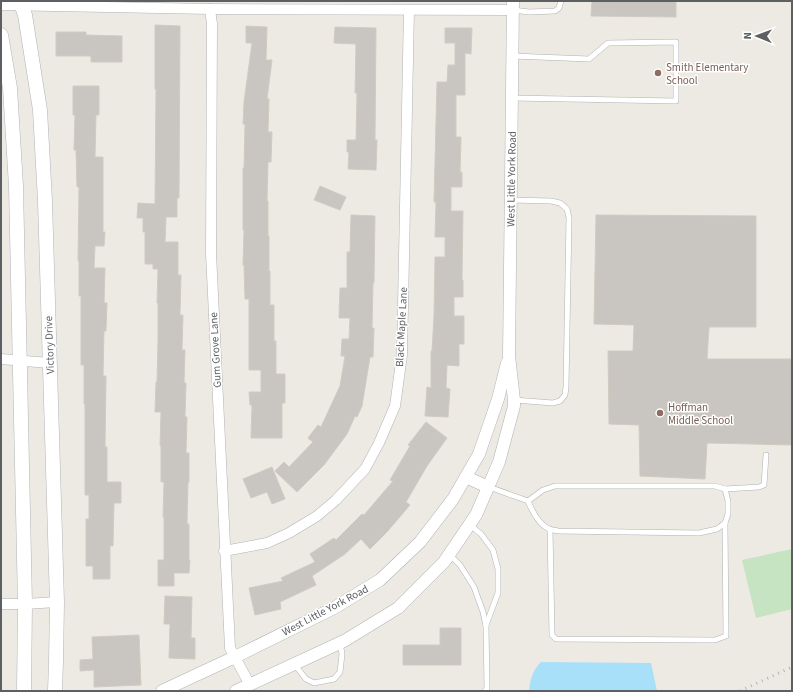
<svg xmlns="http://www.w3.org/2000/svg" width="793" height="692" viewBox="0 0 793 692" font-family="'Source Sans 3',sans-serif">
<style>
.green{fill:#c6e3c2}
.water{fill:#a8e0f9}
.building{fill:#c9c5c0;stroke:#d1cbc2}
.lines{fill:none;stroke-linecap:round;stroke-linejoin:round}
.service-casing{stroke:#afb2b5;stroke-width:6}
.minor-casing{stroke:#afb2b5;stroke-width:11}
.tertiary-casing{stroke:#afb2b5;stroke-width:13}
.secondary-casing{stroke:#b0b4b8;stroke-width:15}
.service{stroke:#fff;stroke-width:5}
.minor{stroke:#fff;stroke-width:10}
.tertiary{stroke:#fff;stroke-width:12}
.secondary{stroke:#fff;stroke-width:14}
.rail{stroke:#b2b3b3;stroke-width:3;stroke-dasharray:1 5;stroke-linecap:butt}
.education-dot{fill:#8d6e63;stroke:#fff;stroke-width:1.5}
.labels{text-anchor:middle;stroke-width:3;stroke-linejoin:round;paint-order:stroke}
.education-label{font-size:11px;fill:#785e54;stroke:#fff;text-anchor:start}
.street-label{font-size:11px;fill:#5c6063;stroke:#fff}
</style>
<rect width="100%" height="100%" fill="#edeae4"/>
<polygon class="green" points="792,549 792,609 756,618 742,560"/>
<path class="water" d="M541,662L651,663L657,691H529C530,679 533,670 541,662Z"/>
<g class="building">
<polygon points="592,1 676,1 676,17 591,16"/>
<polygon points="155,25 180,26 179,198 177,198 177,217 166,217 165,242 178,242 178,275 181,275 180,315 183,315 182,350 185,350 184,383 186,383 185,417 187,417 186,453 189,453 189,482 188,482 187,524 189,524 189,560 190,560 189,573 174,573 174,586 158,586 158,560 164,560 164,517 163,517 164,482 161,482 161,446 160,446 161,412 155,412 156,382 157,382 158,340 158,303 157,303 158,269 153,269 153,264 145,264 145,232 143,232 143,218 137,218 138,203 155,204 156,89 155,89"/>
<polygon points="246,26 267,27 266,60 272,60 267,99 269,99 268,132 272,132 271,162 268,162 267,201 268,201 268,236 269,236 269,271 270,271 270,305 274,305 274,341 276,341 276,374 285,374 285,403 282,403 282,438 251,438 252,405 250,405 249,392 261,392 261,370 249,370 249,299 245,299 244,265 243,265 244,230 243,230 243,168 244,168 245,124 243,124 244,102 252,43 246,43"/>
<polygon points="335,27 376,28 375,140 377,140 376,170 348,169 349,152 347,152 347,140 356,140 357,93 355,93 356,44 334,43"/>
<polygon points="445,28 472,28 471,54 465,53 465,95 456,95 456,137 461,137 460,172 462,172 462,187 451,187 451,211 463,211 462,280 463,280 463,297 454,297 454,316 464,316 464,344 459,344 459,366 447,365 446,388 450,389 448,417 425,416 427,387 431,388 431,351 432,351 434,315 435,257 445,257 445,237 435,237 436,202 434,202 437,82 447,82 448,65 455,65 455,43 445,43"/>
<polygon points="56,32 86,32 86,35 122,36 122,62 91,62 91,56 56,56"/>
<polygon points="73,86 99,86 99,115 96,115 95,157 103,157 103,232 105,232 104,246 95,246 94,268 105,268 104,303 107,303 106,331 104,331 103,376 106,376 105,447 107,447 107,482 121,482 121,503 114,503 113,546 110,546 110,579 93,579 93,566 86,566 86,519 89,519 89,495 85,495 85,404 84,404 84,365 81,365 81,296 79,296 79,261 78,261 79,187 77,187 76,150 74,150 75,115 73,115"/>
<polygon points="320,186 346,197 340,210 314,200"/>
<polygon points="351,215 375,216 374,283 373,283 372,328 374,328 373,357 370,357 362,406 357,417 355,416 347,434 324,465 297,492 275,471 284,462 289,467 313,442 308,438 318,425 321,427 340,386 345,356 341,356 342,339 349,339 350,318 339,318 340,288 347,288 347,252 350,252"/>
<polygon points="596,215 756,216 756,327 709,327 707,359 792,359 792,445 707,443 705,479 640,476 639,425 609,424 608,351 633,351 634,325 594,324"/>
<polygon points="426,422 447,438 427,466 406,502 410,505 386,533 370,549 361,539 345,554 312,576 316,585 280,602 281,609 255,615 249,588 283,581 281,578 315,562 310,554 334,538 336,540 362,514 364,515 393,481 390,480 410,446 408,445"/>
<polygon points="272,467 285,499 272,504 267,492 251,498 243,479"/>
<polygon points="165,596 192,597 191,638 195,638 195,659 169,658 170,624 164,624"/>
<polygon points="440,628 461,628 461,665 403,665 403,645 440,645"/>
<polygon points="139,635 141,685 94,687 94,670 80,671 80,660 93,659 92,637"/>
</g>
<g class="lines">
<g class="service-casing">
<g id="service">
<polyline points="513,10 529,12 555,11 559,8 561,1"/>
<polyline points="512,98 676,101 676,42 608,43 589,59 512,56"/>
<polyline points="511,200 551,201 560,203 567,209 569,218 566,387 565,395 560,401 553,403 514,400"/>
<path d="M489,487L528,501C532,511 538,524 549,529C551,530 555,530 558,531L699,533L717,529L725,523L728,514V501L725,489L715,486H555L543,490L528,501"/>
<polyline points="725,489 759,487 764,485 766,455"/>
<polyline points="470,525 481,534 493,550 498,569 498,593 486,625"/>
<polyline points="550,529 552,635 556,639 715,640 726,636 725,523"/>
<polyline points="450,555 460,565 474,587 483,612 486,626 487,688 485,691"/>
<polyline points="295,665 306,679 314,683 334,679 340,672 342,654 340,643"/>
</g>
</g>
<g class="minor-casing">
<g id="minor">
<polyline points="1,5 210,9 512,10"/>
<polyline points="210,9 212,24 211,253 230,648 250,685"/>
<polyline points="1,359 49,363"/>
<polyline points="224,551 267,543 289,533 317,516 336,500 365,469 379,443 395,406 402,355 409,10"/>
<polyline points="1,604 25,604 57,602"/>
</g>
</g>
<g class="tertiary-casing">
<g id="tertiary">
<polyline points="466,477 488,487"/>
<polyline points="162,691 235,657 334,608 380,580 420,542 453,499 479,454 498,399 507,363"/>
<polyline points="236,691 344,641 398,608 444,562 476,515 499,462 514,406 514,400 509,356 513,1"/>
</g>
</g>
<g class="secondary-casing">
<g id="secondary">
<polyline points="20,1 25,15 40,110 45,201 57,602 56,662 55,691"/>
<polyline points="1,35 10,88 16,186 25,604 24,691"/>
</g>
</g>
<use href="#service" class="service"/>
<use href="#minor" class="minor"/>
<use href="#tertiary" class="tertiary"/>
<use href="#secondary" class="secondary"/>
<polyline class="rail" points="740,691 792,667"/>
</g>
<g class="education-dot">
<circle cx="658" cy="73" r="4"/>
<circle cx="660" cy="413" r="4"/>
</g>
<g class="labels">
<g class="education-label">
<text x="666" y="71">Smith Elementary<tspan x="666" dy="13">School</tspan></text>
<text x="668" y="411">Hoffman<tspan x="668" dy="13">Middle School</tspan></text>
</g>
<g class="street-label">
<text transform="translate(511 179) rotate(-89)" y="4">West Little York Road</text>
<text transform="translate(401 327) rotate(-87)" y="4">Black Maple Lane</text>
<text transform="translate(49 345) rotate(-92)" y="4">Victory Drive</text>
<text transform="translate(215 350) rotate(-93)" y="4">Gum Grove Lane</text>
<text transform="translate(325 610) rotate(-28)" y="4">West Little York Road</text>
</g>
</g>
<rect width="793" height="692" fill="none" stroke="#5c6063" stroke-width="4"/>
<g transform="translate(757 36) rotate(271)" stroke="#ffffff" stroke-width="3" paint-order="stroke">
<path d="M0-3L7 15L0 10L-7 15Z" fill="#5c6063"/>
<text y="-6" font-size="11" font-weight="bold" text-anchor="middle" fill="#5c6063">N</text>
</g>
</svg>
